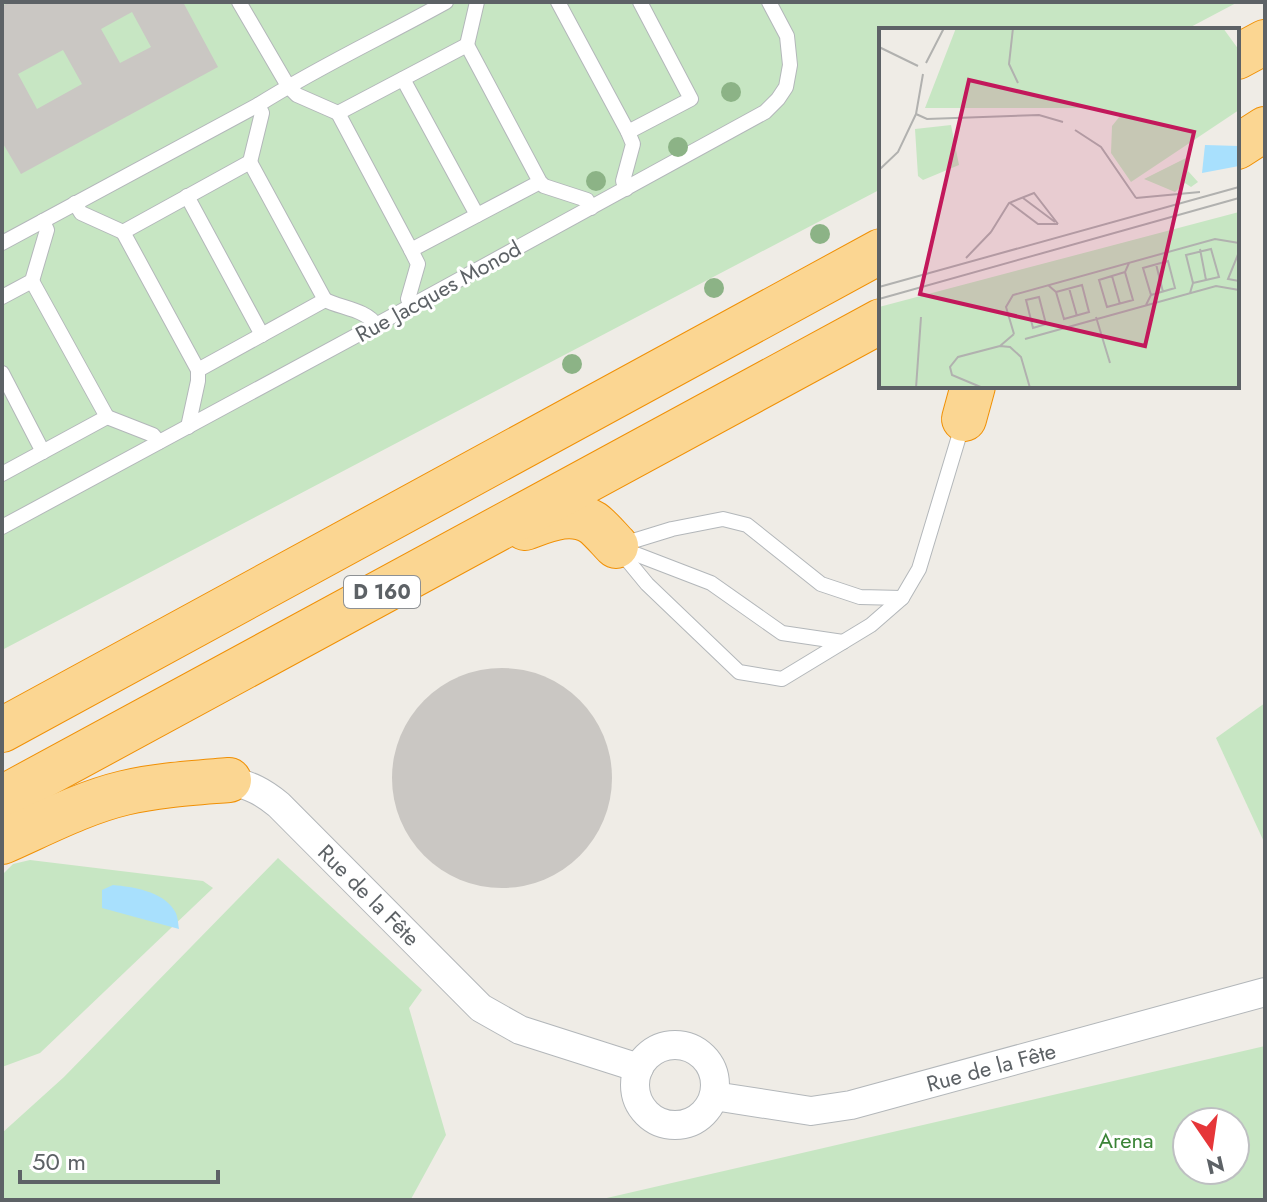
<svg xmlns="http://www.w3.org/2000/svg" width="1267" height="1202" viewBox="0 0 1267 1202" font-family="Jost,sans-serif">
<style>
.green{fill:#c7e6c3;fill-rule:evenodd}
.water{fill:#a8e0fd}
.building{fill:#cac7c3;fill-rule:evenodd}
.lines{fill:none;stroke-linecap:round;stroke-linejoin:round}
.lane-casing{stroke:#b3b7ba;stroke-width:16}
.street-casing{stroke:#b3b7ba;stroke-width:30}
.highway-casing{stroke:#f09005;stroke-width:46}
.lane{stroke:#fff;stroke-width:14}
.street{stroke:#fff;stroke-width:28}
.highway{stroke:#fbd692;stroke-width:44}
.tree{fill:#8cb386}
.labels{text-anchor:middle;stroke-width:6;stroke-linejoin:round;paint-order:stroke}
.shield{fill:#fff;stroke:#8e9194;stroke-width:2}
.shield-label{font-size:20px;font-weight:bold;fill:#5d6266}
.street-label{font-size:22px;fill:#5d6266;stroke:#fff}
.park-label{font-size:22px;fill:#3b8437;stroke:#fff}
.inset-road{fill:none;stroke:#b1b1af;stroke-width:2}
.view{fill:#c2185b;fill-opacity:0.15;stroke:#c2185b;stroke-width:4}
.inset-edge{fill:none;stroke:#5d6266;stroke-width:4}
</style>
<rect width="100%" height="100%" fill="#efece6"/>
<g class="green">
<polygon points="2,2 1238,2 1185,30 881,30 881,189 2,650"/>
<polygon points="1265,703 1265,844 1216,738"/>
<polygon points="278,858 422,990 409,1008 446,1135 411,1199 414,1200 2,1200 2,1133 64,1077"/>
<polygon points="30,860 203,881 213,888 40,1053 2,1067 2,875 13,864"/>
<path d="M1265,1046V1200H598ZM1187,1122H1235V1170H1187Z"/>
</g>
<path class="water" d="M113,885C133,887 162,891 174,910C178,915 178,923 179,929L102,908V890Z"/>
<g class="building">
<path d="M10,2H183L218,67L21,174L2,142V6ZM132,12L151,47L120,63L101,29ZM63,50L82,84L37,109L18,74Z"/>
<circle cx="502" cy="778" r="110"/>
</g>
<g class="lines">
<g class="lane-casing">
<g id="lane">
<polyline points="239,2 288,86 297,95 338,113"/>
<polyline points="558,2 628,132 691,99 640,2"/>
<polyline points="467,45 477,2"/>
<polyline points="403,79 477,215"/>
<polyline points="250,162 262,113 258,105"/>
<polyline points="540,182 411,250 338,113 467,45 540,182 544,186 587,200 591,208"/>
<polyline points="626,189 623,181 633,144 628,132"/>
<polyline points="187,196 262,335"/>
<polyline points="75,203 81,213 123,232"/>
<path d="M2,243L258,105C318,67 383,37 446,2"/>
<polyline points="2,297 32,281 47,230 43,221"/>
<path d="M325,300C341,308 367,310 376,325"/>
<polyline points="411,306 408,299 418,264 411,250"/>
<polyline points="2,373 43,452"/>
<polyline points="107,417 153,435 159,442"/>
<polyline points="188,427 198,381 198,370 123,232 250,162 325,300 198,370"/>
<polyline points="2,474 107,417 32,281"/>
<polyline points="2,527 411,306 765,112 778,99 786,87 790,65 787,36 769,2"/>
<polyline points="620,545 672,529 723,519 747,525 821,584 860,597 902,598"/>
<polyline points="620,548 711,583 782,633 843,642"/>
<polyline points="619,550 647,584 739,672 782,679 871,625 902,598 919,569 963,423"/>
</g>
</g>
<g class="street-casing">
<g id="street">
<path d="M229,780C251,786 262,791 279,805L481,1008L520,1030L639,1068"/>
<circle cx="675" cy="1085" r="40"/>
<polyline points="714,1096 811,1111 851,1105 1265,992"/>
</g>
</g>
<g class="highway-casing">
<g id="highway">
<polyline points="1237,57 1265,42"/>
<polyline points="1237,147 1265,129"/>
<polyline points="964,419 973,386"/>
<path d="M525,528C547,520 571,509 593,523C601,529 609,539 616,546"/>
<polyline points="2,730 881,251"/>
<polyline points="2,798 881,321"/>
<path d="M2,842C41,825 82,803 124,793C158,785 193,783 229,780"/>
</g>
</g>
<use href="#lane" class="lane"/>
<use href="#street" class="street"/>
<use href="#highway" class="highway"/>
</g>
<g class="tree">
<circle cx="731" cy="92" r="10"/>
<circle cx="678" cy="147" r="10"/>
<circle cx="596" cy="181" r="10"/>
<circle cx="820" cy="234" r="10"/>
<circle cx="714" cy="288" r="10"/>
<circle cx="572" cy="364" r="10"/>
</g>
<g class="labels">
<rect class="shield" x="344" y="576" width="76" height="32" rx="6"/>
<g class="shield-label">
<text x="382" y="599">D 160</text>
</g>
<g class="street-label">
<text transform="translate(438 291) rotate(-29)" y="8">Rue Jacques Monod</text>
<text transform="translate(369 895) rotate(45)" y="8">Rue de la Fête</text>
<text transform="translate(991 1067) rotate(-15)" y="8">Rue de la Fête</text>
</g>
<g class="park-label">
<text x="1126" y="1148">Arena</text>
</g>
</g>
<g transform="translate(879 28)">
<rect width="360" height="360" fill="#efece6"/>
<path d="M77,0H344L360,22V82L252,154L232,125L233,98L241,88L214,80H46ZM72,97L80,137L44,152L39,148L36,101ZM311,128L309,143L319,154L312,159L306,155L296,164L265,151ZM360,184V360H0V279Z" fill="#c7e6c3"/>
<path d="M326,117L360,118V138L323,145Z" fill="#a8e0fd"/>
<path class="inset-road" d="M134,0L130,36L139,55M0,19L39,38M47,35L65,0M37,86L48,91L160,87L184,94M37,86L44,46M196,102L222,119L257,170M0,142L19,124L37,86M144,170L176,194M257,170L321,164M131,175L159,196H179M112,204L130,175L155,165L179,196M321,221L327,252M360,224L349,251L360,253M87,230L112,204M277,236L284,264M246,244L220,252L228,279L254,272L246,244L250,235M233,248L241,276M169,257L177,264L185,291L210,284L203,257L177,264M0,259L360,159M190,260L198,288M311,265L314,255L307,227L332,221L340,249L314,255M160,269L167,296L154,300L147,272ZM0,271L360,170M267,277L272,267L264,240L289,233L296,260L272,267M217,289L231,335M135,306L127,279L134,267L336,211L360,215M135,306L121,318L131,319L142,329L151,360M146,311L337,258L360,262M37,360L42,289M104,360L73,347L71,339L79,329L121,318"/>
<path class="view" d="M90,52L315,104L266,318L41,266Z"/>
<rect width="360" height="360" class="inset-edge"/>
</g>
<rect width="1267" height="1202" fill="none" stroke="#5d6266" stroke-width="8"/>
<g transform="translate(1211 1146) rotate(167)"><circle r="38" fill="#ffffff" stroke="#bec0c2" stroke-width="2"/>
<path d="M0-6L14 30L0 20L-14 30Z" fill="#e63639"/>
<text y="-12" font-size="22" font-weight="bold" text-anchor="middle" fill="#5d6266">N</text>
</g>
<path d="M20 1170v12h198v-12" fill="none" stroke="#5d6266" stroke-width="4"/>
<text x="32" y="1170" font-size="24" fill="#5d6266" stroke="#ffffff" stroke-width="6" paint-order="stroke">50 m</text>
</svg>
